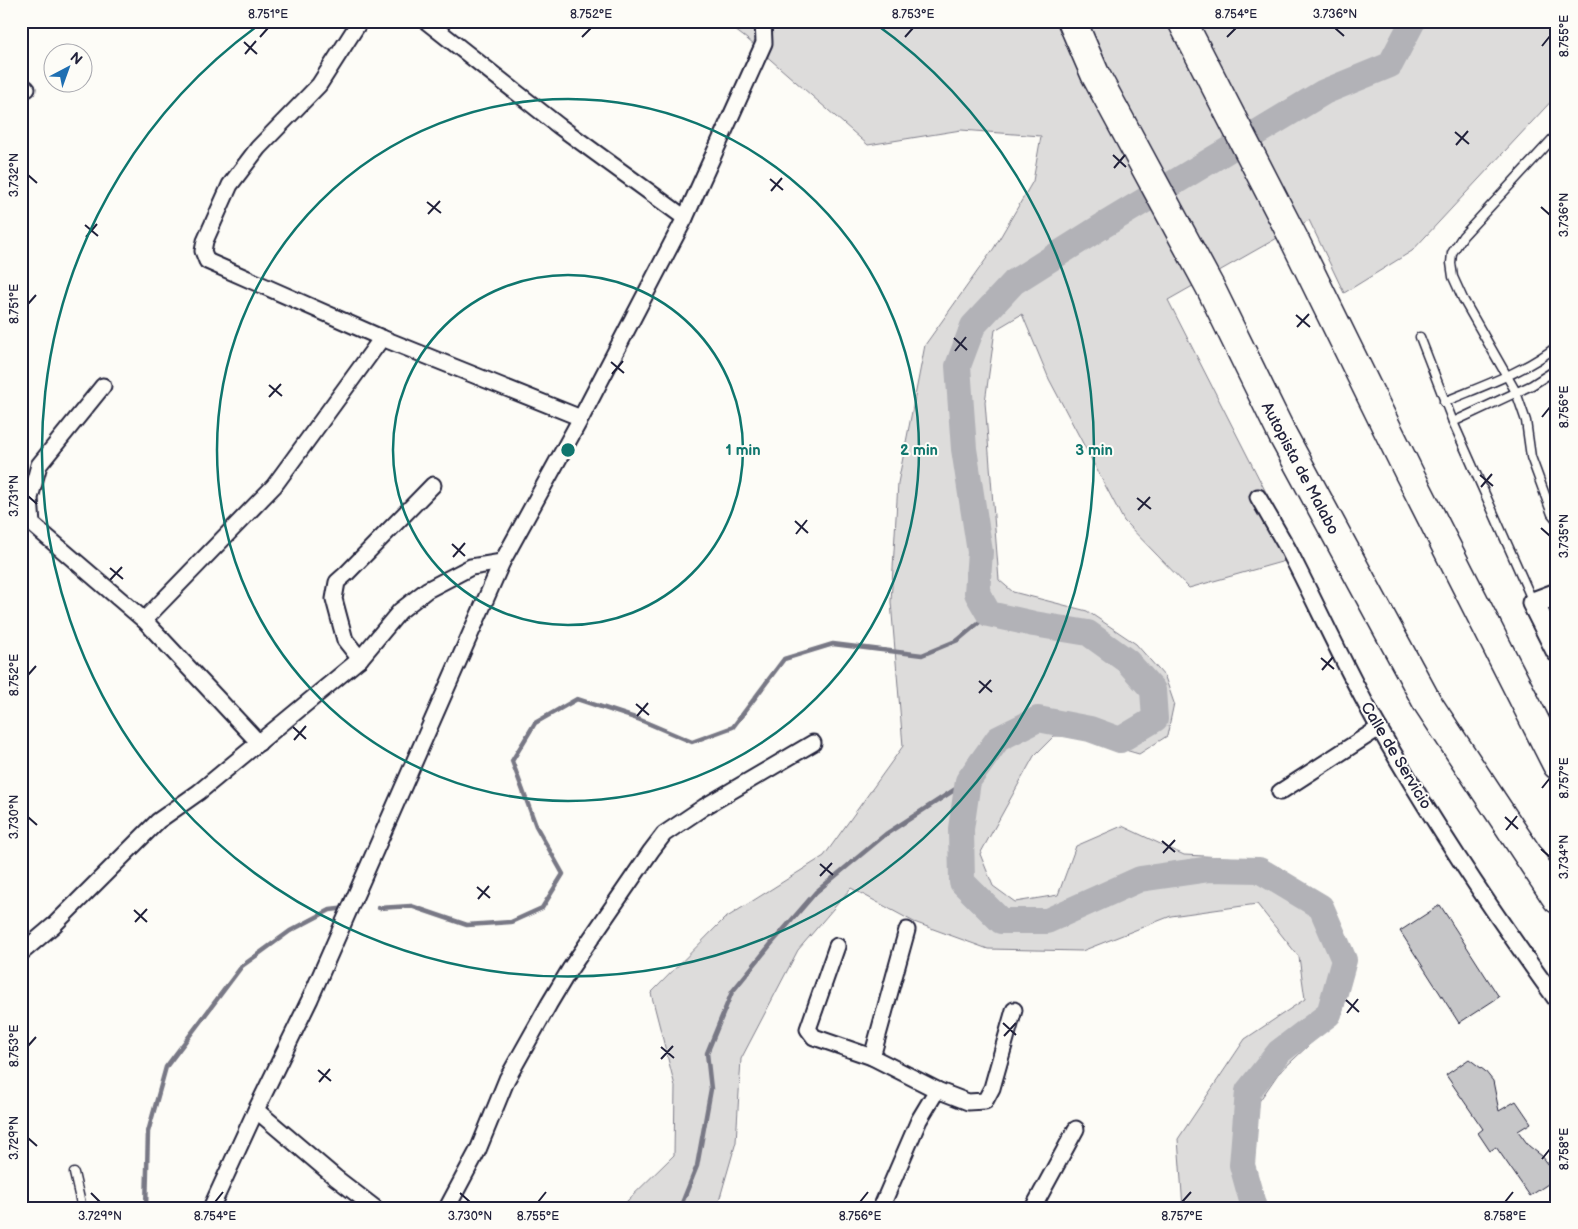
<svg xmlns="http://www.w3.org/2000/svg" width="1578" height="1229" viewBox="0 0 1578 1229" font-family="'Balsamiq Sans',sans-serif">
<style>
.green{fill:#dddcdb;stroke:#807f8b}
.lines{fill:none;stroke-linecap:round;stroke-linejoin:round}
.stream{stroke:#787885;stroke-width:4.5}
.river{stroke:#b2b2b7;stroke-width:26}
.building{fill:#c6c6c8;stroke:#22223b}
.lane-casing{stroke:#22223b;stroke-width:11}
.street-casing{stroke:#22223b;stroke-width:19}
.secondary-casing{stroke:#22223b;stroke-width:25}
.highway-casing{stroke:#22223b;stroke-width:31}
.lane{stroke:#fdfcf7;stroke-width:8}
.street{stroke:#fdfcf7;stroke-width:15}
.secondary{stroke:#fdfcf7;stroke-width:21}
.highway{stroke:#fdfcf7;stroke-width:28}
.ticks{fill:none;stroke:#22223b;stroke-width:2}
.ring{fill:none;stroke:#0f766e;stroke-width:2.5}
.labels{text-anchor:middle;stroke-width:4;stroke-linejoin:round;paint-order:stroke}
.street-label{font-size:16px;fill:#22223b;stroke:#fdfcf7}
.centre{fill:#0f766e;stroke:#fdfcf7;stroke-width:2.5}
.ring-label{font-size:15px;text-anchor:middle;font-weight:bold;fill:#0f766e;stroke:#fdfcf7;stroke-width:4;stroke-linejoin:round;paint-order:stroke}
.neatline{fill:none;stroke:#22223b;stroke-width:2}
.ticks-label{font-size:12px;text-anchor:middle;fill:#22223b}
</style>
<rect width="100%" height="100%" fill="#fdfcf7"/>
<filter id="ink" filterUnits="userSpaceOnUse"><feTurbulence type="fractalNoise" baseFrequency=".02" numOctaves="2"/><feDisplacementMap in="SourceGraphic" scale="10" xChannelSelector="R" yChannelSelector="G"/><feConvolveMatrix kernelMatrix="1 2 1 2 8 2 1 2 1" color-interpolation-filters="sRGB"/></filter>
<g filter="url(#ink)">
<polygon class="green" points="723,21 1557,21 1557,95 1412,251 1344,293 1309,220 1168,300 1299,557 1189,588 1124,521 1049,379 1022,314 995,330 985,402 999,580 1013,592 1087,611 1136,644 1165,677 1174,703 1167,736 1139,754 1077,736 1054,736 1034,756 980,854 993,886 1015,902 1058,895 1076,846 1122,826 1184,855 1242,858 1279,867 1321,896 1355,957 1342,1014 1278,1074 1249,1116 1248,1167 1265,1208 1183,1208 1178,1139 1245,1039 1305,999 1299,957 1257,904 1171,916 1082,951 988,949 914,922 851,888 798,950 741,1059 736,1142 717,1208 620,1208 674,1155 675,1086 651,993 724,919 824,856 903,746 891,602 898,483 925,345 994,248 1033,181 1041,136 961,130 868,145 747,39"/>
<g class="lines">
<g class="stream">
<polyline points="379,908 411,906 467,925 511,922 542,908 563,874 536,826 512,761 535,723 577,699 638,719 692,742 733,727 784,659 833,644 922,655 958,640 989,614"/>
<polyline points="146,1208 148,1132 166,1067 242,966 290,931 330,910 347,908"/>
<polyline points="680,1208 697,1166 711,1089 707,1053 732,992 771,944 816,892 886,834 968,781"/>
</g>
<polyline class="river" points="1254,1208 1242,1165 1248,1091 1279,1052 1329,1014 1344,960 1321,907 1259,870 1210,869 1140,879 1047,921 1001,921 962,882 961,829 968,781 998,739 1038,719 1090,729 1120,740 1155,719 1153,690 1127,661 1088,633 1034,624 989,614 977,593 980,552 964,449 958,366 973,326 1014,282 1104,225 1324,92 1390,65 1413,21"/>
</g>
<g class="building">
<polygon points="1440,905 1499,997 1459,1023 1400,931"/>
<polygon points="1469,1059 1485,1071 1493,1081 1499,1111 1516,1101 1531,1123 1518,1131 1529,1146 1542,1156 1549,1165 1554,1180 1530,1196 1496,1147 1490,1151 1478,1133 1483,1129 1446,1075"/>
</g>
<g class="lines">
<g class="lane-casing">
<g id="lane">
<polyline points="1557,134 1463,236 1452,253 1451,263 1453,277 1463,299 1516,392 1526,421 1531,457 1552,514 1557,520"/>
<polyline points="1420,337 1453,422 1533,602"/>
<path d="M1444,402C1482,386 1525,372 1557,346"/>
<polyline points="1453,422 1532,385 1557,369"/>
<polyline points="74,1173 82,1208"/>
</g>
</g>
<g class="street-casing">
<g id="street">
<polyline points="360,21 319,85 258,148 230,185 205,241 203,251 207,261 382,338 581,418"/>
<polyline points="426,21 559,126 685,218"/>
<polyline points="21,84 27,89"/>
<polyline points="103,386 39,465 30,498 32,524 144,620 259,743"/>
<path d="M1258,497C1268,514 1278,532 1288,549C1319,609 1346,670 1379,728C1432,821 1494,914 1557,1001"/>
<polyline points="144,620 274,486 382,338"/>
<polyline points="360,659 345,640 334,599 337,582 347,573 433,485"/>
<polyline points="1280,792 1379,728"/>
<polyline points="837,946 808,1029 814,1037 872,1057 937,1090 919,1120 881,1208"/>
<polyline points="21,953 54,925 158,821 199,792 360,659 400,611 427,590 471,567 502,562"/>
<polyline points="872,1057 907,930"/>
<polyline points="937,1090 968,1102 985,1101 992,1088 1014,1010"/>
<polyline points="256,1110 336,1178 375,1208"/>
<polyline points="211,1208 256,1110 310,999 502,562 581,418 685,218 764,43 763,21"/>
<polyline points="447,1208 478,1150 507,1079 549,1004 570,969 651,851 664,834 704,807 813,743"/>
<polyline points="1033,1208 1076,1129"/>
</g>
</g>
<g class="secondary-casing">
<polyline id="secondary" points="1557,594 1533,603 1557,651"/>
</g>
<g class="highway-casing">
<g id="highway">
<polyline points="1072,21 1095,74 1210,287 1282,434 1427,702 1557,899"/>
<polyline points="1182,21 1295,241 1409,473 1557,765"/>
</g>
</g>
<use href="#lane" class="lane"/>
<use href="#street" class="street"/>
<use href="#secondary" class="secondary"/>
<use href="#highway" class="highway"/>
</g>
</g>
<path class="ticks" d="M1335,28L1344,36M260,37L268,28M582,37L591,28M905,37L913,28M1227,37L1236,28M244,42L257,54M1542,46L1550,36M245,54L256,41M1455,132L1469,144M1456,145L1468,131M1113,155L1126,167M1114,168L1125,155M28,175L37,183M770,179L783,190M771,191L782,178M427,202L441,213M1541,207L1550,215M428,214L440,201M85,225L98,236M86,237L97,224M28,304L36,295M1296,315L1310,327M1297,327L1309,314M954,338L967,350M955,351L966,337M611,362L624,373M612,374L623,361M269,385L282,396M269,397L281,384M1542,417L1550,407M1480,475L1493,486M1481,487L1492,474M28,496L37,504M1137,498L1151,509M1138,510L1150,497M795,521L808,533M1541,528L1550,536M796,534L807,520M452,544L465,556M453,557L465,543M110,568L123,579M110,580L122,567M1321,658L1334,669M1322,670L1333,657M28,675L36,666M979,681L992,692M979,693L991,680M636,704L649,715M637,716L648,703M293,727L306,739M294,740L306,726M1542,788L1550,778M28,817L37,825M1505,817L1518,829M1506,830L1517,816M1162,841L1175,852M1541,849L1550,857M1163,853L1175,840M820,864L833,875M820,876L832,863M477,887L490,898M478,899L489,886M134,910L147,922M135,922L147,909M1346,1000L1359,1012M1347,1013L1358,999M1003,1023L1016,1035M1004,1036L1016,1023M28,1046L36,1037M661,1047L674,1058M661,1059L673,1046M318,1070L331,1081M319,1082L330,1069M28,1138L37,1146M1542,1159L1550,1149M91,1193L100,1202M460,1193L470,1202M215,1202L223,1192M538,1202L546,1192M860,1202L868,1192M1182,1202L1191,1192M1505,1202L1513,1192"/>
<g class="ring">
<circle cx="568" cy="450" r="175"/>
<circle cx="568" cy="450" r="351"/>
<path d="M873 22A526 526 0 1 1 263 22"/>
</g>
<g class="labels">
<g class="street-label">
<text transform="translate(1301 468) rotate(62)" y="6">Autopista de Malabo</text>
<text transform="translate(1397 755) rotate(59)" y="6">Calle de Servicio</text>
</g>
</g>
<circle cx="568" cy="450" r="8" class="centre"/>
<g class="ring-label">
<text x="743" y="455">1 min</text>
<text x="919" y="455">2 min</text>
<text x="1094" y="455">3 min</text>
</g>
<rect width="1578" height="1229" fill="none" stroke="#fdfcf7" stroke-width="55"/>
<g transform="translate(68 68) rotate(41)"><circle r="24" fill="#fdfcf7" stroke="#a5a5ac"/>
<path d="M0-4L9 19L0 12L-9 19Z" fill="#1f6fb2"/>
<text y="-8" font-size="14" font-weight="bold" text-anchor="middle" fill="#22223b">N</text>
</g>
<rect x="28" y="28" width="1522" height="1174" class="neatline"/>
<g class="ticks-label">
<text x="268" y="18">8.751°E</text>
<text x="591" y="18">8.752°E</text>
<text x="913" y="18">8.753°E</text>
<text x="1236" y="18">8.754°E</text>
<text x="1335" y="18">3.736°N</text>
<text transform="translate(1564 36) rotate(-90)" y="4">8.755°E</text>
<text transform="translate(14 175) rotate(-90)" y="4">3.732°N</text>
<text transform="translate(1564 215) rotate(-90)" y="4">3.736°N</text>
<text transform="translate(14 304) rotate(-90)" y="4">8.751°E</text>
<text transform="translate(1564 407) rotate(-90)" y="4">8.756°E</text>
<text transform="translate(14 496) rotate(-90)" y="4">3.731°N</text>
<text transform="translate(1564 536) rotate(-90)" y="4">3.735°N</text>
<text transform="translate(14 675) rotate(-90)" y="4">8.752°E</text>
<text transform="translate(1564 778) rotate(-90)" y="4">8.757°E</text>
<text transform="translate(14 817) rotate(-90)" y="4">3.730°N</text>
<text transform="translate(1564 857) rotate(-90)" y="4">3.734°N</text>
<text transform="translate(14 1046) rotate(-90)" y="4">8.753°E</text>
<text transform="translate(14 1138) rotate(-90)" y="4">3.729°N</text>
<text transform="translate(1564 1149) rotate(-90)" y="4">8.758°E</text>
<text x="100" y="1220">3.729°N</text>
<text x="215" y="1220">8.754°E</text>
<text x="470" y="1220">3.730°N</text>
<text x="538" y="1220">8.755°E</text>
<text x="860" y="1220">8.756°E</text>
<text x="1182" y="1220">8.757°E</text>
<text x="1505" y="1220">8.758°E</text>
</g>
</svg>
